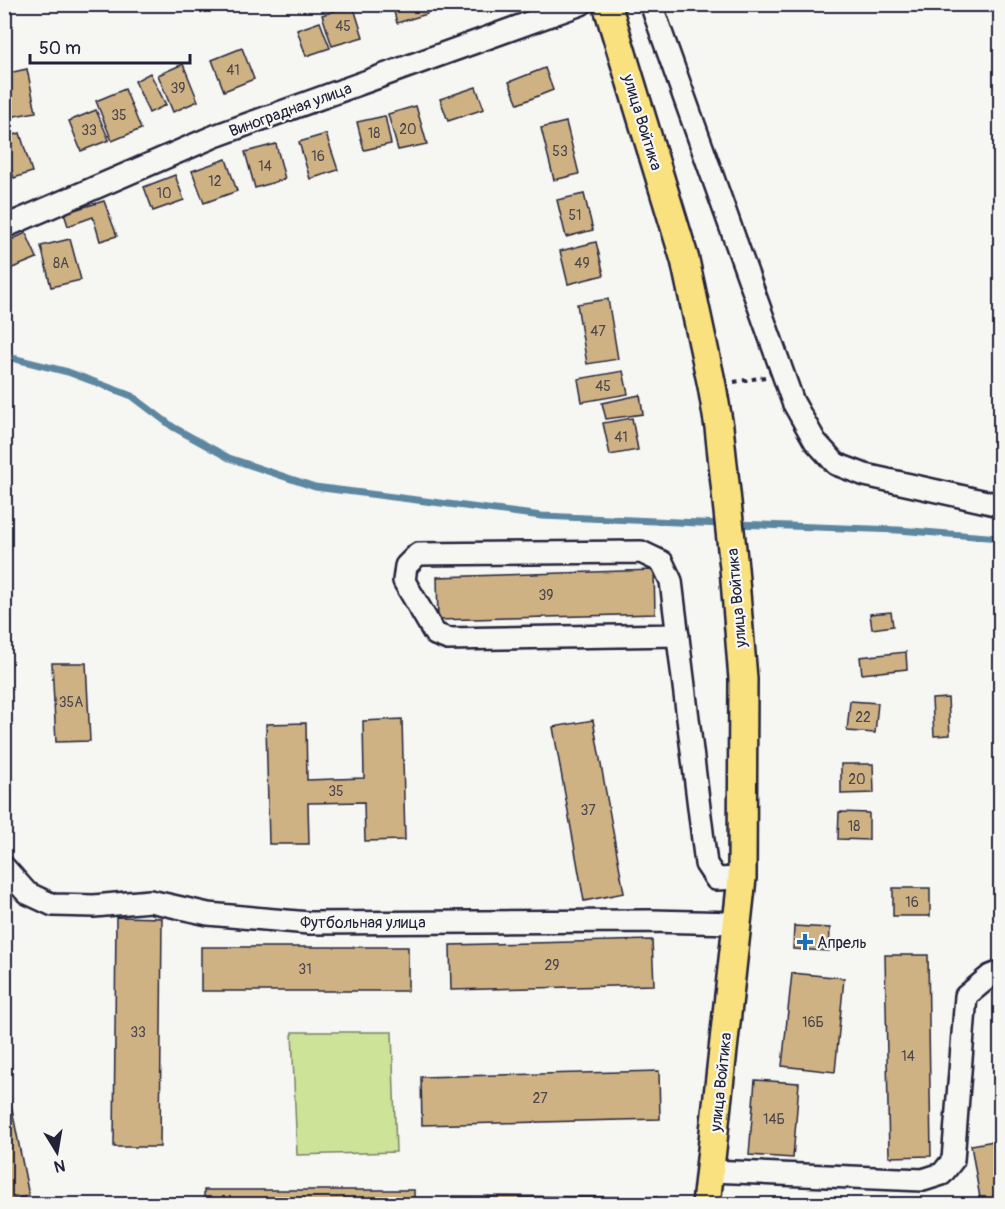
<svg xmlns="http://www.w3.org/2000/svg" width="1005" height="1209" viewBox="0 0 1005 1209" font-family="Pangolin,sans-serif">
<style>
.green{fill:#cde398;stroke:#78826a;stroke-width:1.5}
.lines{fill:none;stroke-linecap:round;stroke-linejoin:round}
.stream{stroke:#5d87a1;stroke-width:7}
.building{fill:#cfb284;stroke:#22223b;stroke-width:1.5}
.minor-casing{stroke:#22223b;stroke-width:26}
.major-casing{stroke:#22223b;stroke-width:32}
.path{stroke:#22223b;stroke-width:4;stroke-dasharray:4.5 4.5;stroke-linecap:butt}
.minor{stroke:#f6f6f2;stroke-width:21}
.major{stroke:#fae180;stroke-width:27}
.poi-dot{fill:#1f6fb2;stroke:#f6f6f2;stroke-width:2}
.labels{text-anchor:middle;stroke-width:4.5;stroke-linejoin:round;paint-order:stroke}
.number-label{font-size:14px;fill:#4d464d}
.street-label{font-size:16px;fill:#22223b;stroke:#f6f6f2}
.poi-label{font-size:16px;fill:#22223b;stroke:#f6f6f2;text-anchor:start}
</style>
<rect width="100%" height="100%" fill="#f6f6f2"/>
<filter id="ink" filterUnits="userSpaceOnUse"><feTurbulence type="fractalNoise" baseFrequency=".0167" numOctaves="2"/><feDisplacementMap in="SourceGraphic" scale="12" xChannelSelector="R" yChannelSelector="G"/><feConvolveMatrix kernelMatrix="1 2 1 2 8 2 1 2 1" color-interpolation-filters="sRGB"/></filter>
<g filter="url(#ink)">
<polygon class="green" points="292,1032 392,1032 396,1152 297,1155"/>
<g class="lines">
<g class="stream">
<polyline points="4,356 68,372 132,396 173,427 229,458 315,487 542,516 722,524"/>
<polyline points="736,524 898,530 1000,538"/>
</g>
</g>
<g class="building">
<polygon points="392,4 424,4 427,14 397,23"/>
<polygon points="353,5 363,37 332,46 322,15"/>
<polygon points="320,22 330,48 306,56 297,30"/>
<polygon points="242,48 254,79 224,91 212,60"/>
<polygon points="183,64 198,101 173,112 158,75"/>
<polygon points="545,68 553,90 518,104 509,82"/>
<polygon points="27,69 36,112 4,118 4,74"/>
<polygon points="150,73 166,105 149,113 135,81"/>
<polygon points="476,87 484,109 448,121 440,99"/>
<polygon points="125,89 141,129 112,141 96,101"/>
<polygon points="416,106 427,144 398,150 388,114"/>
<polygon points="96,110 109,140 81,151 69,121"/>
<polygon points="385,116 391,144 364,150 357,122"/>
<polygon points="566,122 579,174 554,180 541,128"/>
<polygon points="20,133 32,172 14,178 4,149 4,138"/>
<polygon points="326,134 338,170 310,179 299,142"/>
<polygon points="276,144 285,179 255,188 245,152"/>
<polygon points="226,159 237,191 204,203 192,171"/>
<polygon points="175,175 184,200 153,211 144,187"/>
<polygon points="584,194 593,230 566,237 557,200"/>
<polygon points="104,201 117,236 100,241 93,217 68,226 64,213"/>
<polygon points="26,233 37,258 10,269 4,258 4,243"/>
<polygon points="70,239 81,280 51,287 41,246"/>
<polygon points="596,242 604,275 568,284 560,251"/>
<polygon points="608,299 618,359 587,364 577,304"/>
<polygon points="623,371 628,394 582,402 578,379"/>
<polygon points="640,395 643,414 606,419 602,403"/>
<polygon points="632,418 638,450 610,455 603,423"/>
<polygon points="654,570 655,614 438,620 437,577"/>
<polygon points="891,612 893,626 872,629 870,614"/>
<polygon points="906,652 907,669 862,674 860,657"/>
<polygon points="52,663 86,663 90,741 56,742"/>
<polygon points="948,698 950,735 934,736 932,699"/>
<polygon points="850,701 878,703 875,733 847,731"/>
<polygon points="402,719 405,840 365,841 364,802 308,803 309,844 269,844 266,724 306,723 307,780 364,778 363,721"/>
<polygon points="593,720 624,893 584,901 553,727"/>
<polygon points="841,764 873,764 874,793 841,794"/>
<polygon points="839,812 869,813 869,840 838,839"/>
<rect x="893" y="888" width="37" height="28"/>
<polygon points="116,917 162,918 160,1147 114,1147"/>
<polygon points="794,926 830,928 829,951 793,949"/>
<polygon points="652,940 654,985 451,990 450,945"/>
<rect x="201" y="947" width="207" height="44"/>
<polygon points="885,955 928,955 931,1156 889,1157"/>
<polygon points="792,973 844,978 835,1072 782,1066"/>
<polygon points="659,1071 660,1119 422,1125 421,1077"/>
<polygon points="755,1080 799,1083 793,1158 749,1155"/>
<polygon points="9,1094 29,1196 4,1201 4,1095"/>
<polygon points="1000,1140 1000,1204 981,1204 971,1145"/>
<rect x="204" y="1190" width="210" height="14"/>
<polygon points="452,1196 657,1197 657,1204 452,1204"/>
</g>
<g class="lines">
<g class="minor-casing">
<g id="minor">
<polyline points="651,4 793,402 815,441 836,464 865,475 1000,505"/>
<polyline points="4,227 215,136 581,4"/>
<polyline points="678,635 448,639 435,634 404,581 406,566 418,554 641,552 662,562 671,581 706,864 716,879 742,878"/>
<polyline points="4,867 27,893 53,905 94,906 150,901 208,914 309,923 650,921 737,923"/>
<polyline points="710,1171 923,1180 942,1174 953,1160 966,996 990,976 1000,972"/>
</g>
</g>
<g class="major-casing">
<polyline id="major" points="607,4 685,260 712,386 719,427 734,568 743,679 742,878 706,1204"/>
</g>
<polyline class="path" points="734,382 765,377"/>
<use href="#minor" class="minor"/>
<use href="#major" class="major"/>
</g>
</g>
<path class="poi-dot" d="M802 933h6v6h6v6h-6v6h-6v-6h-6v-6h6z"/>
<g class="labels">
<g class="number-label">
<text x="343" y="31">45</text>
<text x="233" y="75">41</text>
<text x="178" y="93">39</text>
<text x="119" y="120">35</text>
<text x="408" y="134">20</text>
<text x="89" y="135">33</text>
<text x="374" y="138">18</text>
<text x="560" y="156">53</text>
<text x="318" y="161">16</text>
<text x="265" y="171">14</text>
<text x="215" y="186">12</text>
<text x="164" y="198">10</text>
<text x="575" y="220">51</text>
<text x="61" y="268">8А</text>
<text x="582" y="268">49</text>
<text x="598" y="336">47</text>
<text x="603" y="391">45</text>
<text x="621" y="442">41</text>
<text x="546" y="600">39</text>
<text x="71" y="707">35А</text>
<text x="863" y="722">22</text>
<text x="857" y="784">20</text>
<text x="336" y="796">35</text>
<text x="588" y="815">37</text>
<text x="854" y="831">18</text>
<text x="912" y="907">16</text>
<text x="552" y="970">29</text>
<text x="305" y="974">31</text>
<text x="813" y="1027">16Б</text>
<text x="138" y="1037">33</text>
<text x="908" y="1061">14</text>
<text x="540" y="1103">27</text>
<text x="774" y="1124">14Б</text>
</g>
<g class="street-label">
<text transform="translate(290 109) rotate(-20)" y="6">Виноградная улица</text>
<text transform="translate(643 122) rotate(73)" y="6">улица Войтика</text>
<text transform="translate(736 598) rotate(-95)" y="6">улица Войтика</text>
<text x="363" y="928">Футбольная улица</text>
<text transform="translate(720 1082) rotate(-84)" y="6">улица Войтика</text>
</g>
<g class="poi-label">
<text x="817" y="948">Апрель</text>
</g>
</g>
<rect width="1005" height="1209" fill="none" stroke="#f6f6f2" stroke-width="24"/>
<rect x="12" y="12" width="981" height="1185" fill="none" stroke="#22223b" stroke-width="2" filter="url(#ink)"/>
<g transform="translate(57 1152) rotate(169)" stroke="#f6f6f2" stroke-width="4.5" paint-order="stroke">
<path d="M0-4.5L10 22L0 15L-10 22Z" fill="#22223b"/>
<text y="-9" font-size="16" font-weight="bold" text-anchor="middle" fill="#22223b">N</text>
</g>
<path d="M30 54v9h160v-9" fill="none" stroke="#22223b" stroke-width="3"/>
<text x="39" y="54" font-size="18" fill="#22223b" stroke="#f6f6f2" stroke-width="4.5" paint-order="stroke">50 m</text>
</svg>
